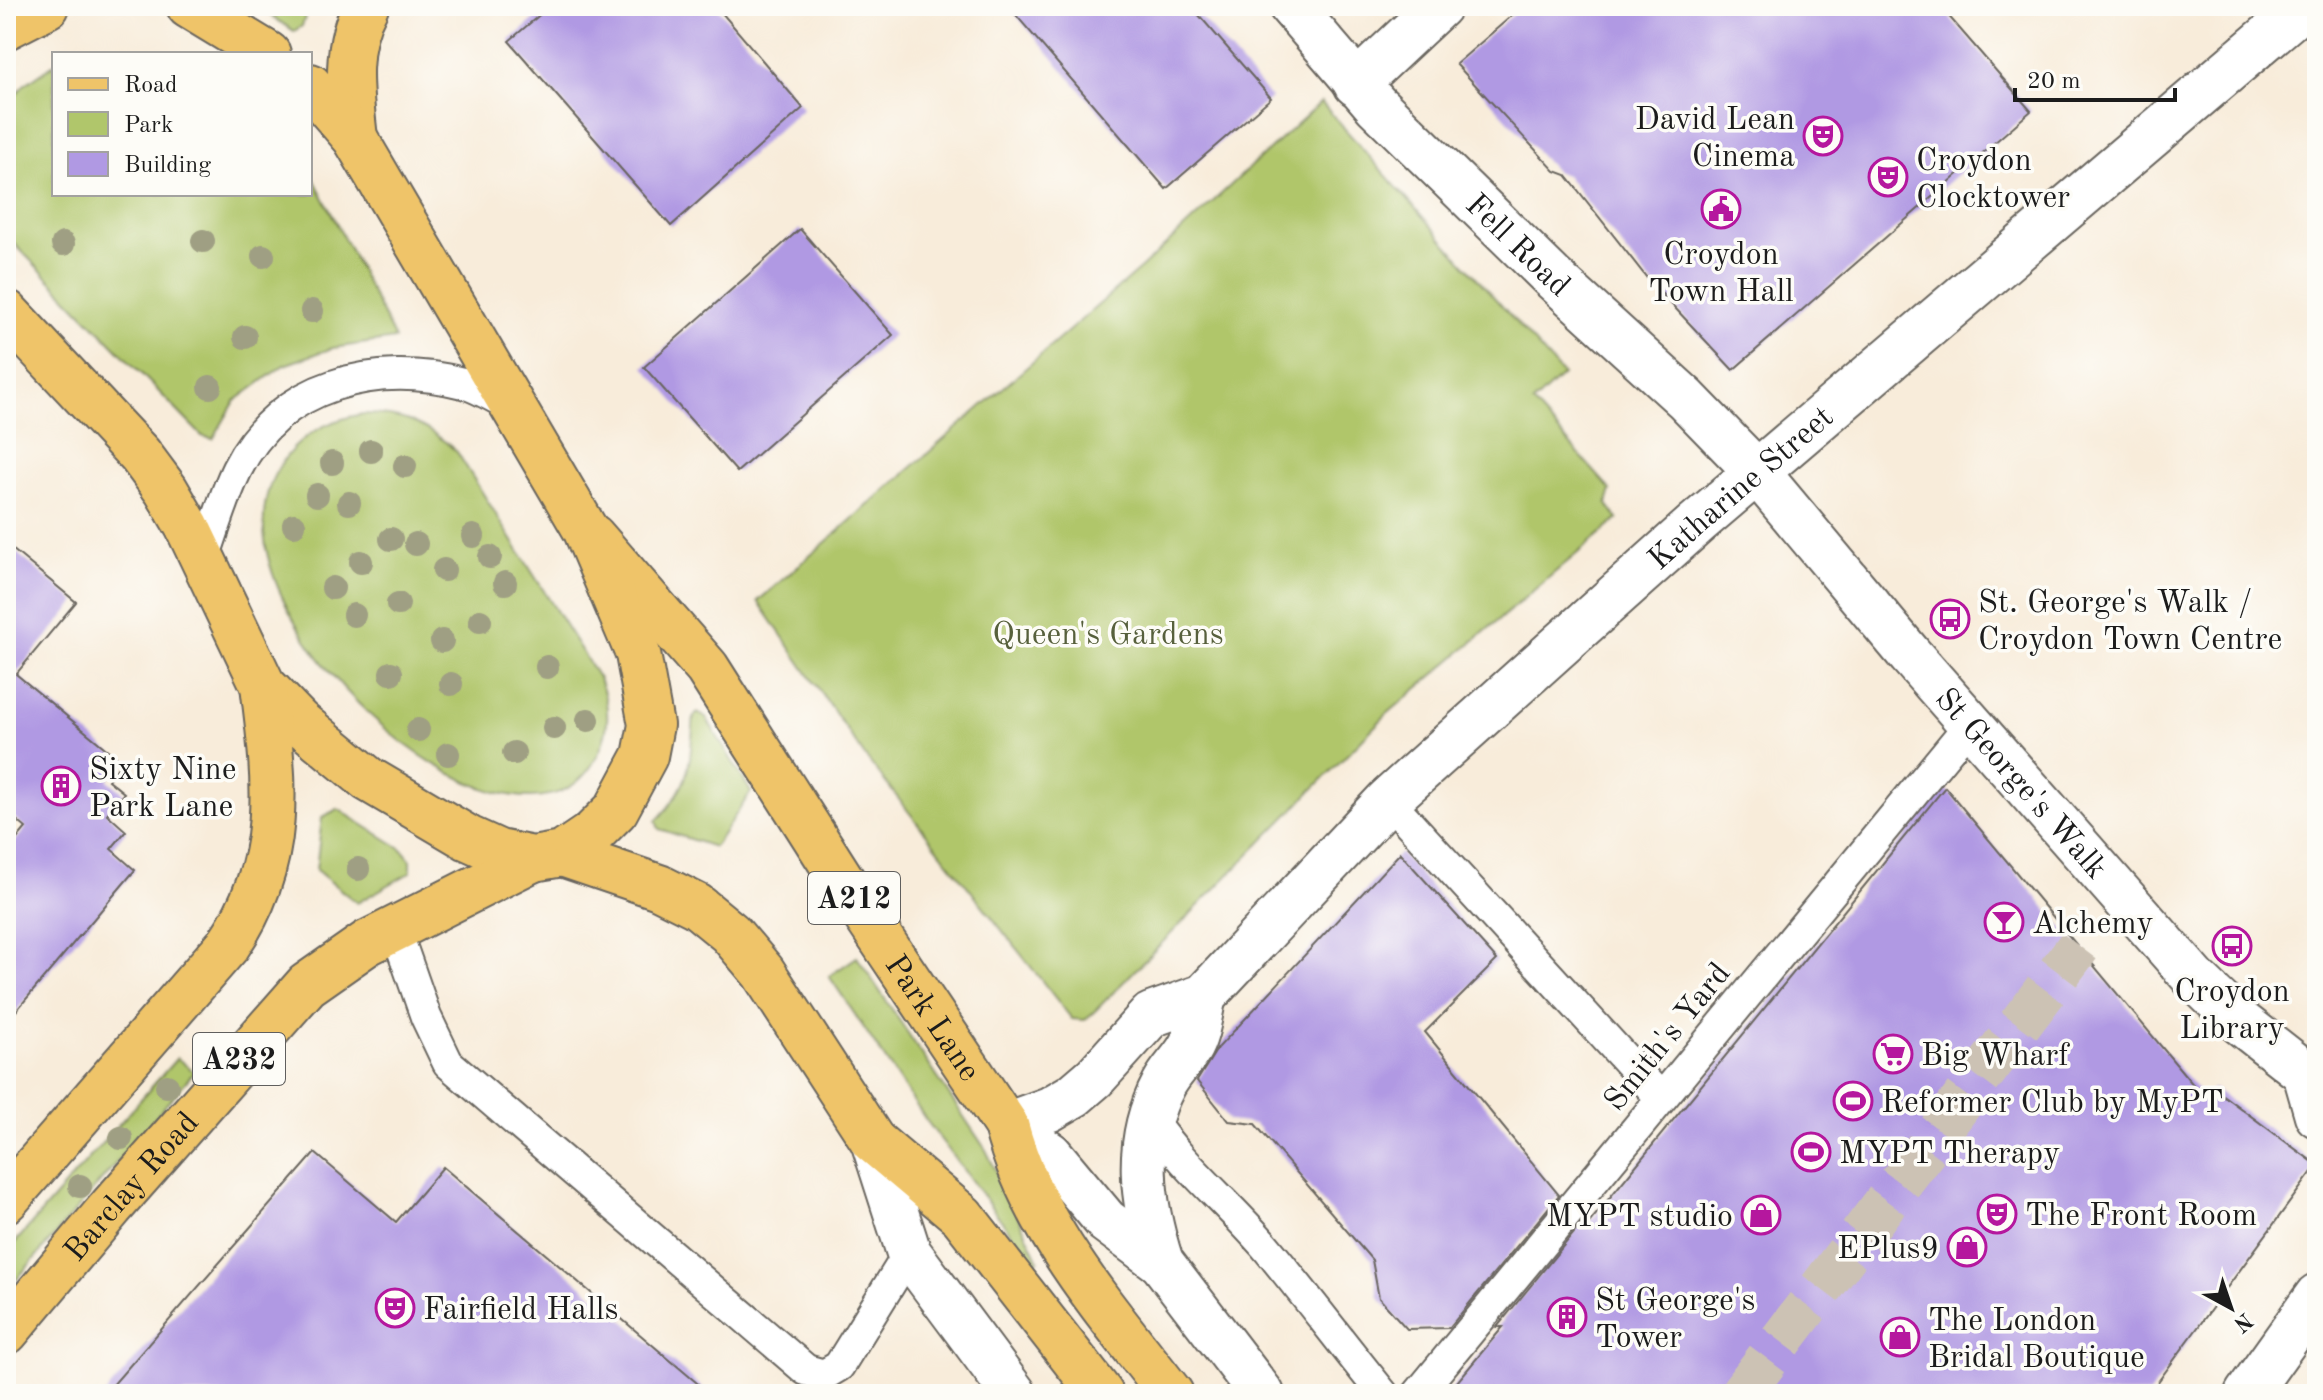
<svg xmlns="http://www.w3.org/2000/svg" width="2323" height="1400" viewBox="0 0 2323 1400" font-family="'Old Standard TT',serif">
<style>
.green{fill:#b0c66b;stroke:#667144;stroke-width:2}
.building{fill:#b099e3}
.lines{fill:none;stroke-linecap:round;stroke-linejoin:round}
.pedestrian-tunnel{stroke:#ccc2b4;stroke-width:44;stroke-dasharray:44 22;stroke-linecap:butt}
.service-casing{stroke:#69655e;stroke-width:34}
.minor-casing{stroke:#69655e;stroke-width:48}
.primary-casing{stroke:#69655e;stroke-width:48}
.trunk-casing{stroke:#69655e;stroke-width:48}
.service{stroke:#fff;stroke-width:30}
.minor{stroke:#fff;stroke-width:44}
.primary{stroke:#efc469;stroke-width:44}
.trunk{stroke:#efc469;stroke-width:44}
.tree{fill:#9f9f83}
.labels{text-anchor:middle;stroke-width:7;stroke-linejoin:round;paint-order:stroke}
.shield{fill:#fdfcf7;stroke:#605f5e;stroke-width:2}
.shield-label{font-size:30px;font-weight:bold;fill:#1c1c1c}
.poi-label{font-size:32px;fill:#1c1c1c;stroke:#fdfcf7;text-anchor:start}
.street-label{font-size:32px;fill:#1c1c1c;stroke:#fdfcf7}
.park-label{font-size:32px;fill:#57603c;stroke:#fdfcf7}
</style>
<rect width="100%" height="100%" fill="#fdfcf7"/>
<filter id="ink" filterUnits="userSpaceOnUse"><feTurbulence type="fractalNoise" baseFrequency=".0125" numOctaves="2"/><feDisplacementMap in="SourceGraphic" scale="16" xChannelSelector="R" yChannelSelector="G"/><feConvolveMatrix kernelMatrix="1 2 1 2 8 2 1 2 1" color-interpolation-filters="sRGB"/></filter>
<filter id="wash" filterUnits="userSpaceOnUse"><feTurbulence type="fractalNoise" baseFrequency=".006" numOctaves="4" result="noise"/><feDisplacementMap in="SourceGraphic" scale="32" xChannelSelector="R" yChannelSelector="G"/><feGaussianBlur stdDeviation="1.8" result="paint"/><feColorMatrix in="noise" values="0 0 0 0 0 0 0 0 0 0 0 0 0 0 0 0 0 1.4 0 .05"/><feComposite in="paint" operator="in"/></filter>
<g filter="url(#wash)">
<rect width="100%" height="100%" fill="#f8ecda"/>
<g class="green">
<polygon points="256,6 309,6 302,26 294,31"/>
<polygon points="54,64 54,194 310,194 310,171 395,339 333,348 284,365 235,401 213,439 202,436 6,235 6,106 24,85"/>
<polygon points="1321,102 1563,375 1533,403 1611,490 1607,504 1618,519 1386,715 1096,1010 1085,1020 1072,1019 864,755 758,601 1142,267"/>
<path d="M363,414C403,414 428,425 457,452L599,679C612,709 610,737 592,765C509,893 191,606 279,467C298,436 327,420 363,414Z"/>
<path d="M698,713L706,718L751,792L714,847L659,829L656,821C693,782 689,765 694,716Z"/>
<polygon points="338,809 402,849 411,860 411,872 357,903 316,870 322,817"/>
<polygon points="857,957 986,1150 1039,1260 1034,1264 926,1120 829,976"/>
<polygon points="177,1058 194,1072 6,1292 6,1253"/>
</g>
<g id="blocks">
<g class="building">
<polygon points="550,6 716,6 803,108 671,226 509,41"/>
<polygon points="1008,6 1191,6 1271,98 1166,189"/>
<polygon points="1523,6 1940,6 2031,111 1733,370 1647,278 1566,175 1555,171 1456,64"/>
<polygon points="800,229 893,335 737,472 644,367"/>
<polygon points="6,544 76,602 16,674 122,762 108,780 124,793 107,814 126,831 111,849 135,870 6,1023 6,852 26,828 6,811"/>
<polygon points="1945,787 2205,1099 2213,1088 2317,1165 2149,1394 1447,1394 1503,1327 1497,1327 1582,1223 1585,1228"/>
<polygon points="1400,853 1497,960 1425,1032 1559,1195 1449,1328 1407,1329 1379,1298 1372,1260 1255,1124 1229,1121 1197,1081 1217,1049"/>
<polygon points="315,1153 396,1222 443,1167 710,1394 105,1394"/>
</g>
</g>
</g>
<g filter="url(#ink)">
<use href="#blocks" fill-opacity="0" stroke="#69655e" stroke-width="2"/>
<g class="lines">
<polyline class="pedestrian-tunnel" points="1741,1394 2079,946"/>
<g class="service-casing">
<g id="service">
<path d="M203,561C214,531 223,498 237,469C280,383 376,361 463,383C480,388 497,399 513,407"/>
<polyline points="1388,800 1661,1098"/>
<polyline points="395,928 426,1017 448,1063 806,1370 824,1375 839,1366 909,1253"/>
<path d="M1150,1119C1183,1166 1227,1202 1265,1246C1305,1294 1343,1345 1383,1394"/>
<polyline points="1418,1394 1970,724"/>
</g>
</g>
<g class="minor-casing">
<g id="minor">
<path id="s1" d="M1291,6L1376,105L1552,277L1686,399L1757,472L1910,655L2195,979L2240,1022L2305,1073L2317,1075"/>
<polyline points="1356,84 1439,6"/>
<polyline points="2305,1073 2317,1115"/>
<path id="s2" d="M1006,1125L1050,1109L1074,1095L1095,1077L1151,1015L1204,996L1388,800L1556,649L1697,523L2304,6"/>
<polyline points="1006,1125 1050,1154 1106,1221 1161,1262 1262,1394"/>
<polyline points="873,1141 909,1253 1014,1394"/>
<path d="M1161,1262C1142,1202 1133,1142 1164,1084C1171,1071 1182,1061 1189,1049C1198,1035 1200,1012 1204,996"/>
<polyline points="2247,1394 2317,1296"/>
</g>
</g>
<g class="primary-casing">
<g id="primary">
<path id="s3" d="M593,537L707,668L849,891L1006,1125C1033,1229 1107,1311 1171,1394"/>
<polyline points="562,854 659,887 697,906 730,933 763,972 873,1141 962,1216 1101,1394"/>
</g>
</g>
<g class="trunk-casing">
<g id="trunk">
<polyline points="189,6 268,54"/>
<polyline points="6,27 47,6"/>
<path d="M355,138C350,94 343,47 366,6"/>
<polyline points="6,312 140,455 166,490 187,526 263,685 299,722 368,779 468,838 499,852 533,859 562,854 593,833 616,810 645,756 651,725 638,654 585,529 355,138 310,86"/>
<path d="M6,1200L228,945C286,860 275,781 263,685"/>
<path id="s4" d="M6,1332L111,1207L307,985L367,943L533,859"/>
</g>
</g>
<use href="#service" class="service"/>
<use href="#minor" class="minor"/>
<use href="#primary" class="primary"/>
<use href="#trunk" class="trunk"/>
</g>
<g class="tree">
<circle cx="203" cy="241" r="12"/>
<circle cx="63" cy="244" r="12"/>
<circle cx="263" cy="256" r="12"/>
<circle cx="312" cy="311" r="12"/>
<circle cx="245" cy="337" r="12"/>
<circle cx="210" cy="387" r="12"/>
<circle cx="371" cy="451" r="12"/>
<circle cx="332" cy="463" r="12"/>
<circle cx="405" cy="466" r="12"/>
<circle cx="317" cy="495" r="12"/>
<circle cx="349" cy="503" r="12"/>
<circle cx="294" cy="525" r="12"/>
<circle cx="473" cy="536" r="12"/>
<circle cx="391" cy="539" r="12"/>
<circle cx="416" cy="544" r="12"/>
<circle cx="490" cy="557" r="12"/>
<circle cx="361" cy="562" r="12"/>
<circle cx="444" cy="570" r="12"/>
<circle cx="505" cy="583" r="12"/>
<circle cx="333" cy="588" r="12"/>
<circle cx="398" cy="604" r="12"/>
<circle cx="354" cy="615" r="12"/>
<circle cx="480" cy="621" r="12"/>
<circle cx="442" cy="641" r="12"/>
<circle cx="547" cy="667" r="12"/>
<circle cx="391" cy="673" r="12"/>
<circle cx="451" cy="684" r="12"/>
<circle cx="588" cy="720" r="12"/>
<circle cx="554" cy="728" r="12"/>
<circle cx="418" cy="730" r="12"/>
<circle cx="514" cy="753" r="12"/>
<circle cx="448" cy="754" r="12"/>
<circle cx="358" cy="869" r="12"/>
<circle cx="167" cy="1086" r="12"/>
<circle cx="121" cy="1138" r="12"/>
<circle cx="80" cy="1186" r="12"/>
</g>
</g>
<defs>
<g id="theatre-ring" transform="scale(2)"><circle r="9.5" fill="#fdfcf7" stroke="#b5179e" stroke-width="1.5"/><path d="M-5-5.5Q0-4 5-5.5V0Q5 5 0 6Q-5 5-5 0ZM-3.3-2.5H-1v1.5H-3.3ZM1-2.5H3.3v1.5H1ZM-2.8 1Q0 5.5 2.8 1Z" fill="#b5179e"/></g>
<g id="civic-ring" transform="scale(2)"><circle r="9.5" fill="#fdfcf7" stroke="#b5179e" stroke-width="1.5"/><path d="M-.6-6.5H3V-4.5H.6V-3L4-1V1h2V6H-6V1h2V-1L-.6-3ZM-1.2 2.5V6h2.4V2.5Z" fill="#b5179e"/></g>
<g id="bus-ring" transform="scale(2)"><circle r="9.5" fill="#fdfcf7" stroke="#b5179e" stroke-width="1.5"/><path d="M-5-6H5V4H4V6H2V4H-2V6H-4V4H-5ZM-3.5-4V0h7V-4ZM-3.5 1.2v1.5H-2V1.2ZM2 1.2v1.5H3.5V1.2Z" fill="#b5179e"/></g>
<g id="building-ring" transform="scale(2)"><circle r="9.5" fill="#fdfcf7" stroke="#b5179e" stroke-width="1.5"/><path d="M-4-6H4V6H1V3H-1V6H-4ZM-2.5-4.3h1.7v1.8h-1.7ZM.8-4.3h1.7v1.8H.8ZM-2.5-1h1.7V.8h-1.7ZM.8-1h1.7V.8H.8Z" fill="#b5179e"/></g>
<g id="bar-ring" transform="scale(2)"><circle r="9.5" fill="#fdfcf7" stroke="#b5179e" stroke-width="1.5"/><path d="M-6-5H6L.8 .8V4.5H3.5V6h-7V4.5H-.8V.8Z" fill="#b5179e"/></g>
<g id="supermarket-ring" transform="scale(2)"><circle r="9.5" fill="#fdfcf7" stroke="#b5179e" stroke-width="1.5"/><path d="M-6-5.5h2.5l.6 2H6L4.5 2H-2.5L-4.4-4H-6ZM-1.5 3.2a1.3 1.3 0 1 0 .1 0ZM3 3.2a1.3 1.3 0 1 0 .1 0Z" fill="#b5179e"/></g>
<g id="stadium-ring" transform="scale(2)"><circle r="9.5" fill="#fdfcf7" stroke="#b5179e" stroke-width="1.5"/><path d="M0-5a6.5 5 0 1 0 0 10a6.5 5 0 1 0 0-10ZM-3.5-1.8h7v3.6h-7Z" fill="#b5179e"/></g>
<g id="shop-ring" transform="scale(2)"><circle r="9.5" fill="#fdfcf7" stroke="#b5179e" stroke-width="1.5"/><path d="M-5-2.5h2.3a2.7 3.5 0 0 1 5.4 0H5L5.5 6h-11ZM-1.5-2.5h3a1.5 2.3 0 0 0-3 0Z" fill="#b5179e"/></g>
</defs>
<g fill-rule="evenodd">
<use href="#theatre-ring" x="1823" y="136"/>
<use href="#theatre-ring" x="1888" y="177"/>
<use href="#civic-ring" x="1721" y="209"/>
<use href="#bus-ring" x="1950" y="619"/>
<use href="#building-ring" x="61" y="786"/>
<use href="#bar-ring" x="2004" y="922"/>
<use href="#bus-ring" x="2232" y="946"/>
<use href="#supermarket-ring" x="1893" y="1054"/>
<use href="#stadium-ring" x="1853" y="1101"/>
<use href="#stadium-ring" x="1811" y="1152"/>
<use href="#theatre-ring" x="1997" y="1214"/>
<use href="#shop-ring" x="1761" y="1215"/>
<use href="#shop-ring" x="1967" y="1247"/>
<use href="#theatre-ring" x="395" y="1308"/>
<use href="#building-ring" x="1567" y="1317"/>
<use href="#shop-ring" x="1900" y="1337"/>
</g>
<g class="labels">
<g class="shield">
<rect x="808" y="872" width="92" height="52" rx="6"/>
<rect x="193" y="1033" width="92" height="52" rx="6"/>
</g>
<g class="shield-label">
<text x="854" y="908">A212</text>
<text x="239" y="1069">A232</text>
</g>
<g class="poi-label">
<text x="1795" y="129" text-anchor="end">David Lean<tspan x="1795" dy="37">Cinema</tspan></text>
<text x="1916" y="170">Croydon<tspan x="1916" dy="37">Clocktower</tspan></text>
<text x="1721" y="264" text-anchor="middle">Croydon<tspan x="1721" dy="37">Town Hall</tspan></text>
<text x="1978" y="612">St. George's Walk /<tspan x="1978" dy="37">Croydon Town Centre</tspan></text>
<text x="89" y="779">Sixty Nine<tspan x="89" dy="37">Park Lane</tspan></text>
<text x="2032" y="933">Alchemy</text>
<text x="2232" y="1001" text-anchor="middle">Croydon<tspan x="2232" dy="37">Library</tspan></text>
<text x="1921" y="1065">Big Wharf</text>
<text x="1881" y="1112">Reformer Club by MyPT</text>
<text x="1839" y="1163">MYPT Therapy</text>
<text x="2025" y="1225">The Front Room</text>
<text x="1733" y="1226" text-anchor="end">MYPT studio</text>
<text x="1939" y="1258" text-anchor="end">EPlus9</text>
<text x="1595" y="1310">St George's<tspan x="1595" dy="37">Tower</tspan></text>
<text x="423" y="1319">Fairfield Halls</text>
<text x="1928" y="1330">The London<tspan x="1928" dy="37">Bridal Boutique</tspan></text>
</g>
<g class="street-label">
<text dy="11" stroke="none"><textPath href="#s1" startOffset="330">Fell Road</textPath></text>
<text dy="11" stroke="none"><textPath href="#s2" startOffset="982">Katharine Street</textPath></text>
<text dy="11" stroke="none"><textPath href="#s1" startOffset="1068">St George's Walk</textPath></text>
<text dy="11" stroke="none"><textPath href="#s3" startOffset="590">Park Lane</textPath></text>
<text transform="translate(1666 1036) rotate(-51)" y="11">Smith's Yard</text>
<text dy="11" stroke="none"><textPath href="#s4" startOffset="192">Barclay Road</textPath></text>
</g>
<g class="park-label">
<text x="1108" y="644">Queen's Gardens</text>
</g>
</g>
<rect width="2323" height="1400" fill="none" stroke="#fdfcf7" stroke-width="32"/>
<rect x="52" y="52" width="260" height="144" fill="#fdfcf7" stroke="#a3a29f" stroke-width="2"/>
<rect x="68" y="78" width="40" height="12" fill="#efc469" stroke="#a3a29f" stroke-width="2"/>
<text x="124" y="92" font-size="24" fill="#1c1c1c">Road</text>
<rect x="68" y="112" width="40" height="24" fill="#b0c66b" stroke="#a3a29f" stroke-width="2"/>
<text x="124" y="132" font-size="24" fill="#1c1c1c">Park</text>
<rect x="68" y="152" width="40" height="24" fill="#b099e3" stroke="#a3a29f" stroke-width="2"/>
<text x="124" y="172" font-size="24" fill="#1c1c1c">Building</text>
<g transform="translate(2231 1308) rotate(140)" stroke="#fdfcf7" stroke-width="6" paint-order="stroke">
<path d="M0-6L14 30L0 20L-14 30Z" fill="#1c1c1c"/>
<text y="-12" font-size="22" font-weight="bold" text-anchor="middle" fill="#1c1c1c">N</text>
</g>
<path d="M2015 88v12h160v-12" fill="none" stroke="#1c1c1c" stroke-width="4"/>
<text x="2027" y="88" font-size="24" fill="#1c1c1c" stroke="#fdfcf7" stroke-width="6" paint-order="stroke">20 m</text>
</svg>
